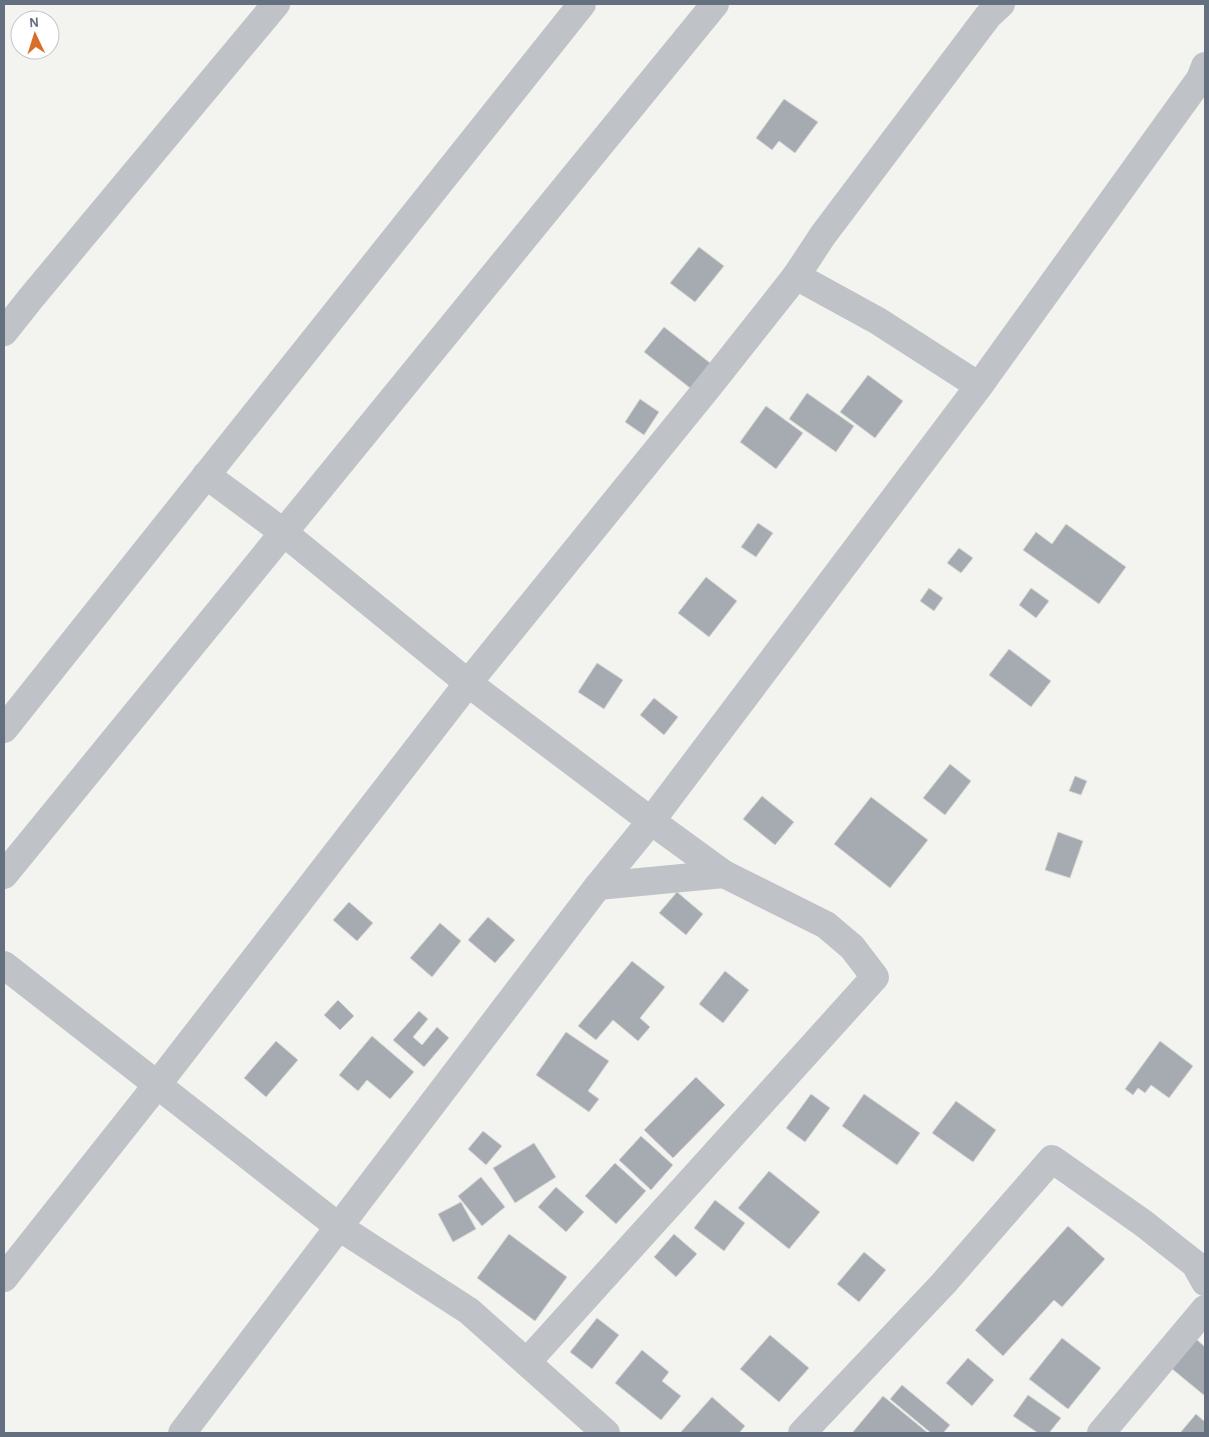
<svg xmlns="http://www.w3.org/2000/svg" width="1209" height="1437" viewBox="0 0 1209 1437" font-family="'Alegreya Sans',sans-serif">
<style>
.building{fill:#a6abb2;stroke:#d5d5d3}
.lines{fill:none;stroke-linecap:round;stroke-linejoin:round}
.minor{stroke:#bfc2c6;stroke-width:28}
</style>
<rect width="100%" height="100%" fill="#f3f4f0"/>
<g class="building">
<polygon points="784,99 818,122 795,153 779,141 772,150 756,138"/>
<polygon points="699,247 724,266 695,302 670,283"/>
<polygon points="664,327 714,366 694,391 644,352"/>
<polygon points="868,375 903,401 875,438 840,412"/>
<polygon points="807,393 854,426 836,452 789,419"/>
<polygon points="640,399 659,412 644,435 625,422"/>
<polygon points="766,406 803,433 776,469 740,442"/>
<polygon points="758,523 773,533 756,557 741,547"/>
<polygon points="1066,524 1126,567 1099,604 1023,550 1036,532 1052,544"/>
<polygon points="959,548 973,558 961,573 947,563"/>
<polygon points="706,577 737,601 709,637 678,613"/>
<polygon points="929,588 943,598 934,611 920,601"/>
<polygon points="1031,588 1049,601 1036,618 1019,605"/>
<polygon points="1009,649 1051,681 1031,707 989,675"/>
<polygon points="597,663 623,680 604,709 578,692"/>
<polygon points="654,698 678,717 664,735 640,715"/>
<polygon points="950,764 971,781 945,815 923,798"/>
<polygon points="1075,776 1087,781 1081,795 1069,791"/>
<polygon points="762,796 794,822 775,845 743,819"/>
<polygon points="871,797 928,840 890,888 834,844"/>
<polygon points="1058,832 1083,841 1070,878 1045,870"/>
<polygon points="677,892 703,914 686,935 659,913"/>
<polygon points="349,902 373,923 357,941 333,920"/>
<polygon points="488,917 515,940 495,963 468,940"/>
<polygon points="440,923 461,941 432,977 410,958"/>
<polygon points="632,961 665,987 640,1018 650,1027 638,1041 613,1020 596,1040 578,1026"/>
<polygon points="725,971 749,990 723,1023 699,1004"/>
<polygon points="338,1000 354,1016 340,1030 324,1015"/>
<polygon points="419,1011 428,1019 413,1037 422,1045 437,1027 449,1038 424,1067 393,1040"/>
<polygon points="566,1032 609,1061 588,1091 599,1099 589,1112 536,1075"/>
<polygon points="372,1036 414,1072 390,1099 367,1080 358,1091 339,1075"/>
<polygon points="276,1041 298,1060 266,1097 244,1078"/>
<polygon points="1160,1041 1193,1066 1169,1098 1151,1085 1145,1093 1138,1088 1133,1095 1125,1089"/>
<polygon points="696,1077 725,1105 673,1158 644,1130"/>
<polygon points="811,1094 830,1108 805,1142 786,1128"/>
<polygon points="864,1094 920,1133 897,1165 842,1126"/>
<polygon points="956,1101 996,1130 973,1162 932,1133"/>
<polygon points="483,1131 502,1146 486,1165 468,1149"/>
<polygon points="641,1136 673,1165 651,1190 619,1160"/>
<polygon points="534,1143 556,1177 515,1203 493,1168"/>
<polygon points="615,1163 646,1191 616,1224 585,1196"/>
<polygon points="769,1171 820,1212 789,1249 738,1208"/>
<polygon points="481,1177 505,1207 482,1226 458,1196"/>
<polygon points="556,1187 584,1212 566,1232 538,1207"/>
<polygon points="715,1200 745,1223 724,1251 694,1228"/>
<polygon points="461,1202 476,1229 453,1242 438,1214"/>
<polygon points="1068,1226 1105,1259 1062,1307 1054,1300 1003,1356 975,1330"/>
<polygon points="509,1234 567,1277 535,1321 477,1278"/>
<polygon points="674,1234 697,1254 676,1277 654,1257"/>
<polygon points="864,1252 886,1270 859,1302 837,1284"/>
<polygon points="597,1318 619,1335 592,1369 570,1352"/>
<polygon points="770,1335 809,1368 779,1402 740,1369"/>
<polygon points="1062,1338 1101,1368 1068,1409 1029,1379"/>
<polygon points="1195,1338 1205,1347 1205,1396 1171,1368"/>
<polygon points="642,1350 669,1372 662,1381 681,1396 661,1420 615,1383"/>
<polygon points="968,1358 994,1380 972,1406 946,1383"/>
<polygon points="902,1385 950,1425 943,1433 931,1433 890,1399"/>
<polygon points="1028,1395 1061,1418 1049,1433 1038,1433 1013,1416"/>
<polygon points="883,1396 928,1433 852,1433"/>
<polygon points="712,1397 745,1426 739,1433 680,1433"/>
<polygon points="1196,1414 1205,1422 1205,1433 1180,1433"/>
</g>
<g class="lines">
<g class="minor">
<polyline points="4,332 31,298 276,4"/>
<polyline points="979,386 1200,79 1205,66"/>
<polyline points="206,475 283,532 468,683 651,821 724,874"/>
<polyline points="4,729 582,4"/>
<polyline points="4,875 715,4"/>
<polyline points="4,965 339,1227 469,1311 606,1433"/>
<polyline points="4,1278 157,1085 468,683 709,386 796,276"/>
<polyline points="527,1362 875,977 852,947 826,925 724,874 598,886"/>
<polyline points="182,1433 598,886 651,821 979,386 878,321 796,276 823,235 988,16 1001,4"/>
<polyline points="802,1433 943,1284 1052,1159 1143,1223 1195,1264 1205,1282"/>
<polyline points="1101,1433 1205,1309"/>
</g>
</g>
<rect width="1209" height="1437" fill="none" stroke="#646f80" stroke-width="10"/>
<g transform="translate(35 35) rotate(356)"><circle r="24" fill="#ffffff" stroke="#c1c5cc"/>
<path d="M0-4L9 19L0 12L-9 19Z" fill="#d96e2b"/>
<text y="-8" font-size="14" font-weight="bold" text-anchor="middle" fill="#646f80">N</text>
</g>
</svg>
